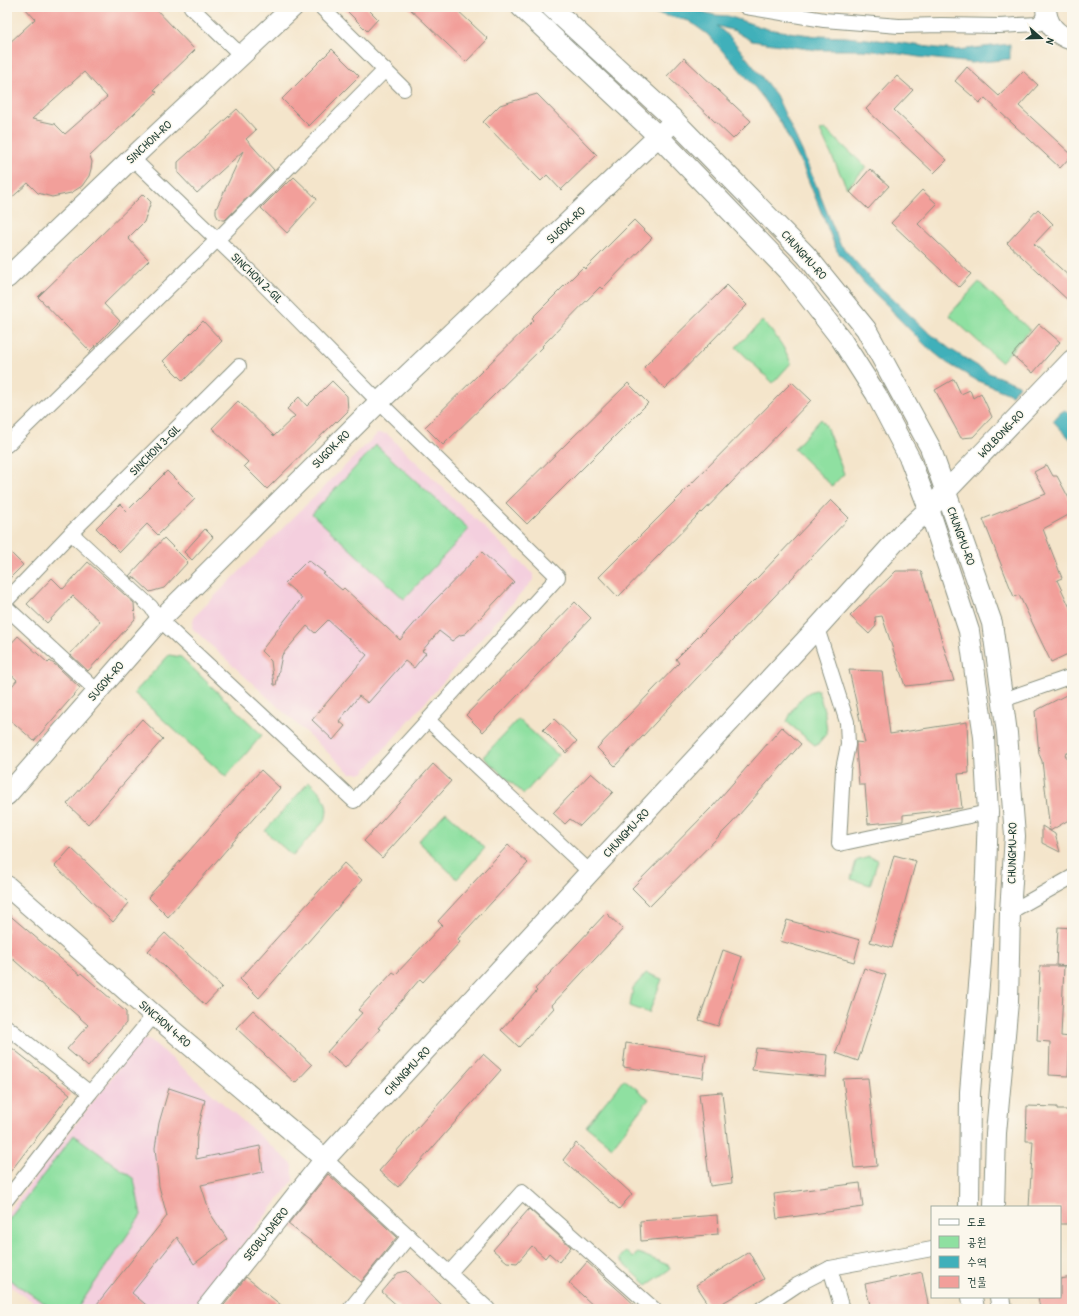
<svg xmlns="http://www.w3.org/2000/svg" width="1079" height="1316" viewBox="0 0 1079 1316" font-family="'Patrick Hand','Poor Story',sans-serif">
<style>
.built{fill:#f4cfde}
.green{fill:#8fe0a1;stroke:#578e6a}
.water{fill:#40b0ba;stroke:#307677}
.building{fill:#f29f9a;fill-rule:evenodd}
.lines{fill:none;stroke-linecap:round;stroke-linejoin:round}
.street-casing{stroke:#8a9180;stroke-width:16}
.secondary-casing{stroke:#8a9180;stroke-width:22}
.street{stroke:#fff;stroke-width:14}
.secondary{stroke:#fff;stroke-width:20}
.labels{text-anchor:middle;stroke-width:3;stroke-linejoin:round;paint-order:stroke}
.street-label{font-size:12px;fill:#1f3d34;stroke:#fbf7ec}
</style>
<rect width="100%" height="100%" fill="#fbf7ec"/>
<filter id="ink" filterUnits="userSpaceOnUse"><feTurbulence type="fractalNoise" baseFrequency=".025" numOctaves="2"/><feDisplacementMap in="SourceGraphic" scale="8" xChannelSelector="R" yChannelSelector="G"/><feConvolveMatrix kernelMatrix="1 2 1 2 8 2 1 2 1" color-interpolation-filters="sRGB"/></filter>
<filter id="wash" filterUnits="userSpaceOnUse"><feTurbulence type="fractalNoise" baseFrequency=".012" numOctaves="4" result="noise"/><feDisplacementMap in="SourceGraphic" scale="16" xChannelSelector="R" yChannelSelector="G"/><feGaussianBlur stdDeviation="0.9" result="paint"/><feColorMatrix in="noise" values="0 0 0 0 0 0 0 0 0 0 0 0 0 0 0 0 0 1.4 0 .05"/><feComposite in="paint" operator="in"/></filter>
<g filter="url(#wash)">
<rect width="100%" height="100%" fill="#f4e5cb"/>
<g class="built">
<polygon points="378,433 387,434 533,574 533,580 363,773 350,773 192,628 194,617"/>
<polygon points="141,1039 152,1041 293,1165 293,1181 192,1309 44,1309 7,1284 7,1214"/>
</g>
<g class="green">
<polygon points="825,129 866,167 847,188 820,131"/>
<polygon points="979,282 1030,330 1001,362 949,315"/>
<path d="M762,321C775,334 784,346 791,363L773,383L736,347Z"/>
<polygon points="821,419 826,426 844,474 832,486 794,449"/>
<polygon points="376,445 469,529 404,599 312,514"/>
<polygon points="169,655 181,657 262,735 226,777 134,693"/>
<path d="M818,690L825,714L827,733L816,746L787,722C791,712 798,699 808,693C811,691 815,690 818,690Z"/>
<polygon points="518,719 558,755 524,794 483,757"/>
<path d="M309,782C321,791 331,804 325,820L293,856L265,831Z"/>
<polygon points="446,812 485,848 457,879 418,841"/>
<polygon points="869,857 878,860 870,885 851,879 856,861"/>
<polygon points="646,973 662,979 649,1013 630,1006 633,988"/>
<polygon points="624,1079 649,1099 612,1147 586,1126"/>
<polygon points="74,1135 134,1179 141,1215 77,1309 53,1309 7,1278 7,1222"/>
<polygon points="626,1251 633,1257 638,1253 668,1265 670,1269 647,1285 619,1259"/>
</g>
<g class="water">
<polygon points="628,7 686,7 714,15 728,16 767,29 817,36 846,37 887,41 937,48 957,50 1010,44 1010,59 972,63 919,57 887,52 862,50 817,50 787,46 752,41 735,31 717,26 731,38 776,95 802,151 840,244 868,276 927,331 950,349 989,373 1019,385 1012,395 976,380 947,363 927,347 897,317 889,307 866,285 837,251 803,167 781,123 764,99 748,79 707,34 689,21"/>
<polygon points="1065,410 1072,416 1072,441 1053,421 1060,413"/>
</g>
<g id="blocks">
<g class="building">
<path d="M24,7H154L195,50L154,90L157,92L90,156L92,162L91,169L89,176L82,186L71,193L52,197L38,193L28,183L7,202V45L35,19ZM84,72L107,97L65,134L55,124L32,119Z"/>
<polygon points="343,7 366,7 378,19 367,31"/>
<polygon points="408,7 454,7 488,39 466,62"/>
<polygon points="332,49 359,76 309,126 282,99"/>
<polygon points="684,58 751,121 733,139 667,76"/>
<polygon points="967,67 999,96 1023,71 1038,85 1019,106 1072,155 1060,168 985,98 980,103 955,81"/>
<polygon points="897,76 913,90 894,110 947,160 934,173 866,109"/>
<polygon points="537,94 597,155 561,190 547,175 541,181 483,122 500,105"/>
<polygon points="237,109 256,130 246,139 274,170 225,220 222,220 218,218 216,214 216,209 243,151 197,193 178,173 178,162"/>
<polygon points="870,169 889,186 868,209 850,192"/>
<polygon points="294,177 317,199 287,233 261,208 286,183 287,184"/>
<polygon points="922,190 937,204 918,224 971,274 959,287 891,223"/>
<polygon points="143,194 151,202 144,222 128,238 149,260 104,304 120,321 90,351 38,297"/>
<polygon points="1038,209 1053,224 1034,244 1072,279 1072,304 1007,243"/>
<polygon points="634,220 652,238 602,289 600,287 542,346 543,347 443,445 425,427 534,320 532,318 583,267 585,269"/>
<polygon points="727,285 747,305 665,389 644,367"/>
<polygon points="203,321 222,341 183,381 163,361"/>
<polygon points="1039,324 1060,342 1033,373 1012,355"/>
<polygon points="954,379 961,394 970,390 973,398 981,393 992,417 973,437 961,438 935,390"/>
<polygon points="332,381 347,396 348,411 337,422 336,421 267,489 244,466 248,462 212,428 238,401 274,436 295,416 287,409 299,397 307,406"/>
<polygon points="792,382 811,400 702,513 701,512 618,597 599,577 682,494 682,493"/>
<polygon points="628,383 648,403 527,524 506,503"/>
<polygon points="1047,465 1053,476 1057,476 1072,504 1072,513 1043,529 1062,578 1057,580 1072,612 1072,652 1051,662 1019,595 1014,597 983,519 1046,494 1034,472"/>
<polygon points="167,471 195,499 158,535 147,524 120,552 96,528 120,504 127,511"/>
<polygon points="831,500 849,518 696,679 615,766 597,748 679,663 676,659 759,576"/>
<polygon points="205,529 213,537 192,560 184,552"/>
<polygon points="164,538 188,562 164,588 150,592 133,576 133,579 129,576"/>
<polygon points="7,549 23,565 7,581"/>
<polygon points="482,552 514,582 465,634 460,635 452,641 439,631 422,651 426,653 414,668 405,661 368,703 359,696 339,721 345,726 333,740 312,720 367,655 328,620 315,633 307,626 282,655 276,685 274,685 271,661 261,651 302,598 285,583 308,560 325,573 323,574 342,590 344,588 400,640 431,604"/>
<polygon points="88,562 134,603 135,619 88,671 70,654 100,621 73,596 47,623 27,604 52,578 63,589"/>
<polygon points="896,571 921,571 954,681 905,686 882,616 875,617 876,626 869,634 850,616"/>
<polygon points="575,602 591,618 483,732 466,715"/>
<polygon points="18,636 48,663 50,661 58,667 80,688 34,741 7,717 7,692 17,680 7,671 7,648"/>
<polygon points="849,670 882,671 890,734 967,722 969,773 958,774 962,808 903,815 903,821 868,824 865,785 859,785 856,749 856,742 865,743"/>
<polygon points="1072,692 1072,751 1065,754 1072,770 1072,772 1067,775 1072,784 1072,818 1050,831 1042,761 1039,754 1035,711"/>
<polygon points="142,719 163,739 88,824 67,804"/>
<polygon points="554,719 577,741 566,753 543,730"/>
<polygon points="782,727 801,744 732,823 650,906 632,888 713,806"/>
<polygon points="433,764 451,781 382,858 364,841"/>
<polygon points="261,770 280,788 168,917 148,897"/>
<polygon points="591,773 613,792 580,826 570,819 565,824 553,813"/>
<polygon points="1042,826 1055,834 1060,852 1042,843"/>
<polygon points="508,845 528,863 458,939 460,942 423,982 420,979 378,1028 380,1029 345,1068 327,1052 362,1013 358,1010 393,972 396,974 442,925 438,921"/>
<polygon points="71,848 129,903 113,922 55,866"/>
<polygon points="894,855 916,861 892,948 870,942"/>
<polygon points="344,863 362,880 259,998 240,979"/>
<polygon points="7,913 80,975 81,973 126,1012 126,1023 88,1067 67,1049 88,1025 7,954"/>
<polygon points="606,913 623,929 552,1005 554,1008 519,1047 501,1030 537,991 535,989"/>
<polygon points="787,920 860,940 854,962 780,941"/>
<polygon points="1058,927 1072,928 1072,966 1056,965"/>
<polygon points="165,933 222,987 205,1005 148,951"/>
<polygon points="723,950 742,957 718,1026 699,1020"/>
<polygon points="1040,966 1064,966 1061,1036 1070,1037 1068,1076 1049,1075 1050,1042 1037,1041"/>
<polygon points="864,968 886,975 858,1061 836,1053"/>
<polygon points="253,1010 312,1065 295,1083 236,1028"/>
<polygon points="626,1043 706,1055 703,1078 623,1067"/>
<polygon points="7,1044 70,1094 7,1176"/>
<polygon points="756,1048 828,1055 826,1077 752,1070"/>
<polygon points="483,1054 501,1070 398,1187 379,1171"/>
<polygon points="868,1078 877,1166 854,1168 843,1079"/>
<polygon points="169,1088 205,1100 197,1134 196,1159 260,1146 263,1172 201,1185 210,1213 227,1239 194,1264 177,1237 132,1293 151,1309 93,1309 167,1216 159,1186 155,1148 159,1123"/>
<polygon points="722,1092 732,1183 710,1186 699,1094"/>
<polygon points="1027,1106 1057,1107 1057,1110 1072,1110 1072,1224 1060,1224 1060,1207 1029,1207 1033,1141 1026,1141"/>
<polygon points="576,1143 632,1194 619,1209 563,1160"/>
<polygon points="328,1174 397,1237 361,1282 324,1251 288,1224"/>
<polygon points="860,1183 863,1207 777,1219 774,1194"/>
<polygon points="529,1209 571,1247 559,1262 549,1253 545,1258 532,1246 517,1263 507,1262 493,1250"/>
<polygon points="717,1215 718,1234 641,1241 640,1221"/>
<polygon points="749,1252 764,1279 712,1309 696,1285"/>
<polygon points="587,1262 624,1295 639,1309 597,1309 569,1283"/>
<polygon points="407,1271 446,1309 401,1309 382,1292 398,1273"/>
<polygon points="922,1272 929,1309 871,1309 865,1284"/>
<polygon points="246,1277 286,1309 221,1309"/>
<polygon points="1072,1277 1072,1309 1040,1309 1038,1297 1060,1297 1060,1279"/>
</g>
</g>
</g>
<g filter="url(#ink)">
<use href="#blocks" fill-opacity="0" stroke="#8a9180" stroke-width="1"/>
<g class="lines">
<g class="street-casing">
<g id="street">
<polyline points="191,7 241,55"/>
<polyline points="321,7 404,89"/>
<polyline points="746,7 824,20 899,26 941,25 999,26 1038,24 1046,14"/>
<polyline points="7,445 217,240 385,70"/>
<polyline points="71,533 151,607 160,620 354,801 558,577 379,402 262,283 132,158"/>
<polyline points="7,600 71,533 239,366"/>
<polyline points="7,608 97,691"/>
<polyline points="817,628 847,722 848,745 843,769 839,844 988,812"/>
<polyline points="1003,700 1072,676"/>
<polyline points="428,720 590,872"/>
<polyline points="1010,912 1072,877"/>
<polyline points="7,1027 90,1093"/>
<polyline points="325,1159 488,1309"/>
<polyline points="7,1199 90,1093 154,1015"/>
<polyline points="830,1268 842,1309"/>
<polyline points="449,1273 522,1192 654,1309"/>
<polyline points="350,1309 409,1236"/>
<polyline points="761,1309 797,1285 830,1268 932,1249"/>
</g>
</g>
<g class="secondary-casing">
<g id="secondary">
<polyline points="521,7 659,137 789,272 841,339 876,394 910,459 929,509 969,631 984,737 988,812 986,873 981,961 970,1092 969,1207"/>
<polyline points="551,7 671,117 806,255 866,329 930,447 992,623 1007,733 1015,836 1010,912 1008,1002 996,1133 994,1207"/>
<path d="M1046,7C1046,24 1056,35 1072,40"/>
<polyline points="7,278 132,158 293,7"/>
<polyline points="7,795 160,620 379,402 668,127"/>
<polyline points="7,886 154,1015 325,1159"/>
<polyline points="972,1297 974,1309"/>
<polyline points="1000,1297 1002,1309"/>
<polyline points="206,1309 325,1159 590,872 817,628 903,533 929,509 1072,360"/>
</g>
</g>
<use href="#street" class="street"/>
<use href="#secondary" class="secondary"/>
</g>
</g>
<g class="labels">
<g class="street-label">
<text transform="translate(149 142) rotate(-43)" y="4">SINCHON-RO</text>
<text transform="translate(566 225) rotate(-43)" y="4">SUGOK-RO</text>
<text transform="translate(804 255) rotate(48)" y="4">CHUNGMU-RO</text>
<text transform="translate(257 278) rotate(44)" y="4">SINCHON 2-GIL</text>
<text transform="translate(1001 434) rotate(-46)" y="4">WOLBONG-RO</text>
<text transform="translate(331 449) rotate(-45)" y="4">SUGOK-RO</text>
<text transform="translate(155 450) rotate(-45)" y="4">SINCHON 3-GIL</text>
<text transform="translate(961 536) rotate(70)" y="4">CHUNGMU-RO</text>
<text transform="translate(106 681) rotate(-49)" y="4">SUGOK-RO</text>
<text transform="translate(626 833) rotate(-47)" y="4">CHUNGMU-RO</text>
<text transform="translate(1012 853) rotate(-89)" y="4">CHUNGMU-RO</text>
<text transform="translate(165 1024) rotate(41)" y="4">SINCHON 4-RO</text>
<text transform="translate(407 1071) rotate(-47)" y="4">CHUNGMU-RO</text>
<text transform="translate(266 1234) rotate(-51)" y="4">SEOBU-DAERO</text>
</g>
</g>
<rect width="1079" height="1316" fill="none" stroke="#fbf7ec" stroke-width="24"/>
<rect x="931" y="1206" width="130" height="92" fill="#fbf7ec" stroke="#a3ada2"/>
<rect x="939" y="1219" width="20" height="6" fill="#ffffff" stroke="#a3ada2"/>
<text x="967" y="1226" font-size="12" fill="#1f3d34">도로</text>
<rect x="939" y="1236" width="20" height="12" fill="#8fe0a1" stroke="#a3ada2"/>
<text x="967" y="1246" font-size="12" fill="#1f3d34">공원</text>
<rect x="939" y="1256" width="20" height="12" fill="#40b0ba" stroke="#a3ada2"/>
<text x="967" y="1266" font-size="12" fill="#1f3d34">수역</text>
<rect x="939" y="1276" width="20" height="12" fill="#f29f9a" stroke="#a3ada2"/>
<text x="967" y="1286" font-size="12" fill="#1f3d34">건물</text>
<g transform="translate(1041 38) rotate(110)" stroke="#fbf7ec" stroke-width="3" paint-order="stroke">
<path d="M0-3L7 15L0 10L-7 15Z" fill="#1f3d34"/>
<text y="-6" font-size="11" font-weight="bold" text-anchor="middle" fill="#1f3d34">N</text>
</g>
</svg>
